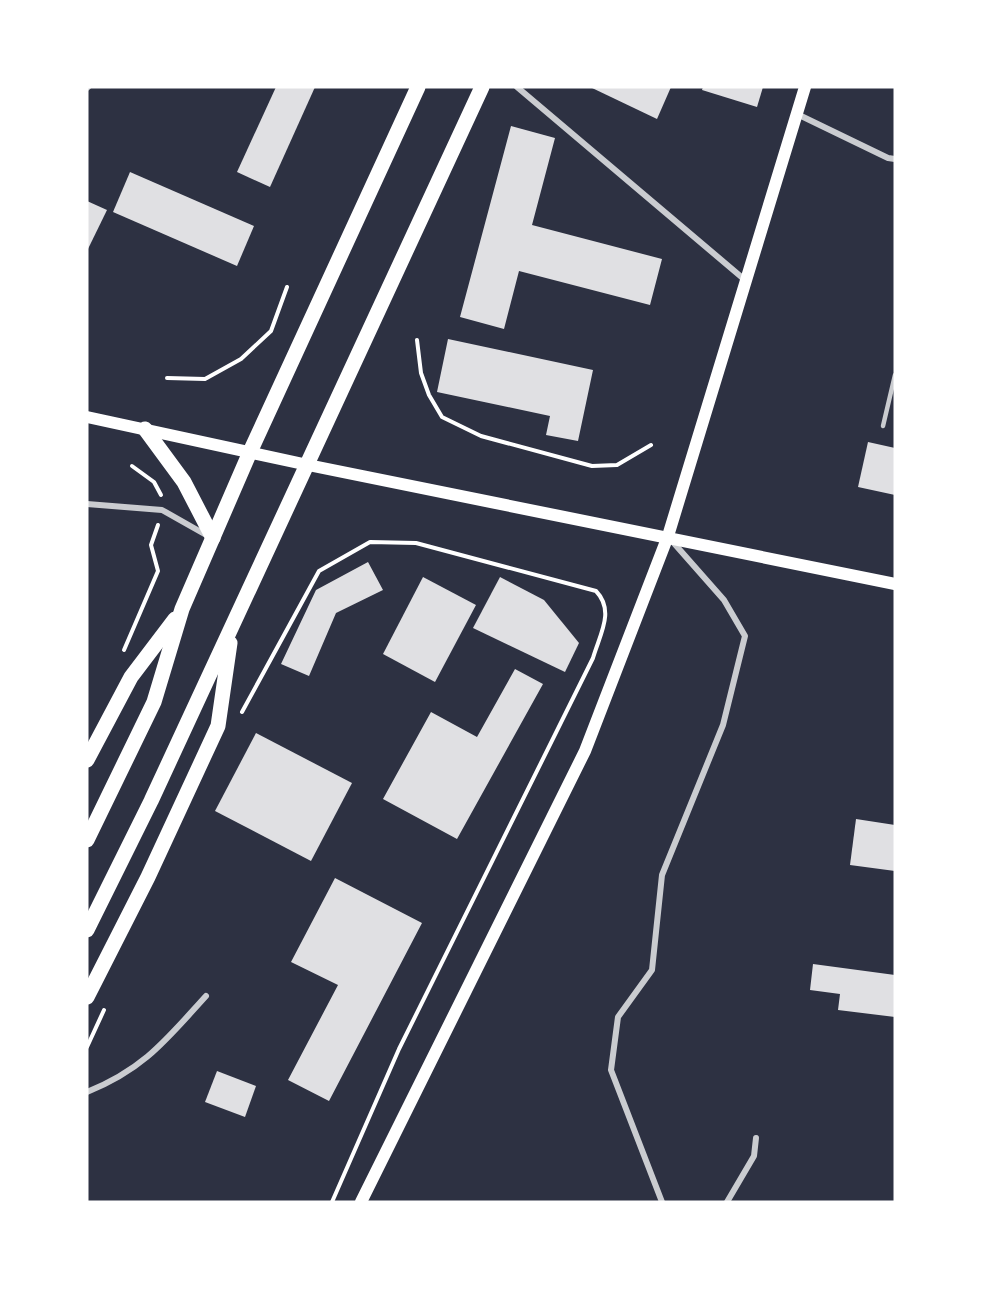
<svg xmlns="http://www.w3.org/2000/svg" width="982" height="1289" viewBox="0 0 982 1289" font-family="'PT Sans Narrow',sans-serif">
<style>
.building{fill:#e0e0e3}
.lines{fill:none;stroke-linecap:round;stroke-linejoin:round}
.path{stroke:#fff;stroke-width:4}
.service{stroke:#caccd0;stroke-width:4.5}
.minor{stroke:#caccd0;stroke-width:6}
.secondary{stroke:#fff;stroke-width:12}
.primary{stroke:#fff;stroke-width:15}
</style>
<rect width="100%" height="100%" fill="#2d3142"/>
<g class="building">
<polygon points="276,87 315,87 270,187 237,172"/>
<polygon points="590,87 671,87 657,119"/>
<polygon points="703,87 763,87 757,107 702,90"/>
<polygon points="511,126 555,138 532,225 662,259 650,305 519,271 504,329 460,317"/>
<polygon points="130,172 254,226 237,266 113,212"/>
<polygon points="87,201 107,210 87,251"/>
<polygon points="448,339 593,370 578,441 546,435 550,416 437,392"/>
<polygon points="868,442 895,448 895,495 858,487"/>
<polygon points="368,562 383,590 336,613 309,676 281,664 316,590"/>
<polygon points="423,577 476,605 435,682 383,654"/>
<polygon points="500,577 544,600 579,643 565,672 473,628"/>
<polygon points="515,669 543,684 457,839 383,799 431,712 477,737"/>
<polygon points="256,733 352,783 311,861 215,811"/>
<polygon points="856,819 895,825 895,871 850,865"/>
<polygon points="335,878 422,923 329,1101 288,1080 338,985 291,962"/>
<polygon points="813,964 895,975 895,1017 838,1010 840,994 810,990"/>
<polygon points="217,1071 256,1086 245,1117 205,1102"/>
</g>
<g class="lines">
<g class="path">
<polyline points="417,340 421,373 429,395 442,417 481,436 592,466 617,465 651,445"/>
<polyline points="167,378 205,379 241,359 271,331 287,287"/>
<polyline points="132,466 154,482 161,495"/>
<polyline points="124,650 158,571 151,545 158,525"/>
<path d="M242,712L319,571L370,542L416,543L596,591C615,611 600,634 593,658L399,1049L332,1202"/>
<polyline points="87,1047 104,1010"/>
</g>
<polyline class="service" points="883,426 895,375"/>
<g class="minor">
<polyline points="517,87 745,280"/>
<polyline points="87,88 88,87"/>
<polyline points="797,114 888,158 895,159"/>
<polyline points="87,504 162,510 208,536"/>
<path d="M87,1092C144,1069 166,1040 206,996"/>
<polyline points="662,1202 611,1070 618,1017 652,970 662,875 723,725 745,636 724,600 672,541"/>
<polyline points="727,1202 754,1156 756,1138"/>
</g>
<g class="secondary">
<polyline points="87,417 308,465 895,584"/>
<polyline points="361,1202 585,751 668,536 805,87"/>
</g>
<g class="primary">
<polyline points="145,429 184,482 213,538"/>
<polyline points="87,760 131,677 175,619"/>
<polyline points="87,840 154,702 182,609 250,452 418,87"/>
<polyline points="87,930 151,801 482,87"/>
<polyline points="87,997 148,877 218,726 230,643"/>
</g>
</g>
<rect width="982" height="1289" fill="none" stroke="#ffffff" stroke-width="177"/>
</svg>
